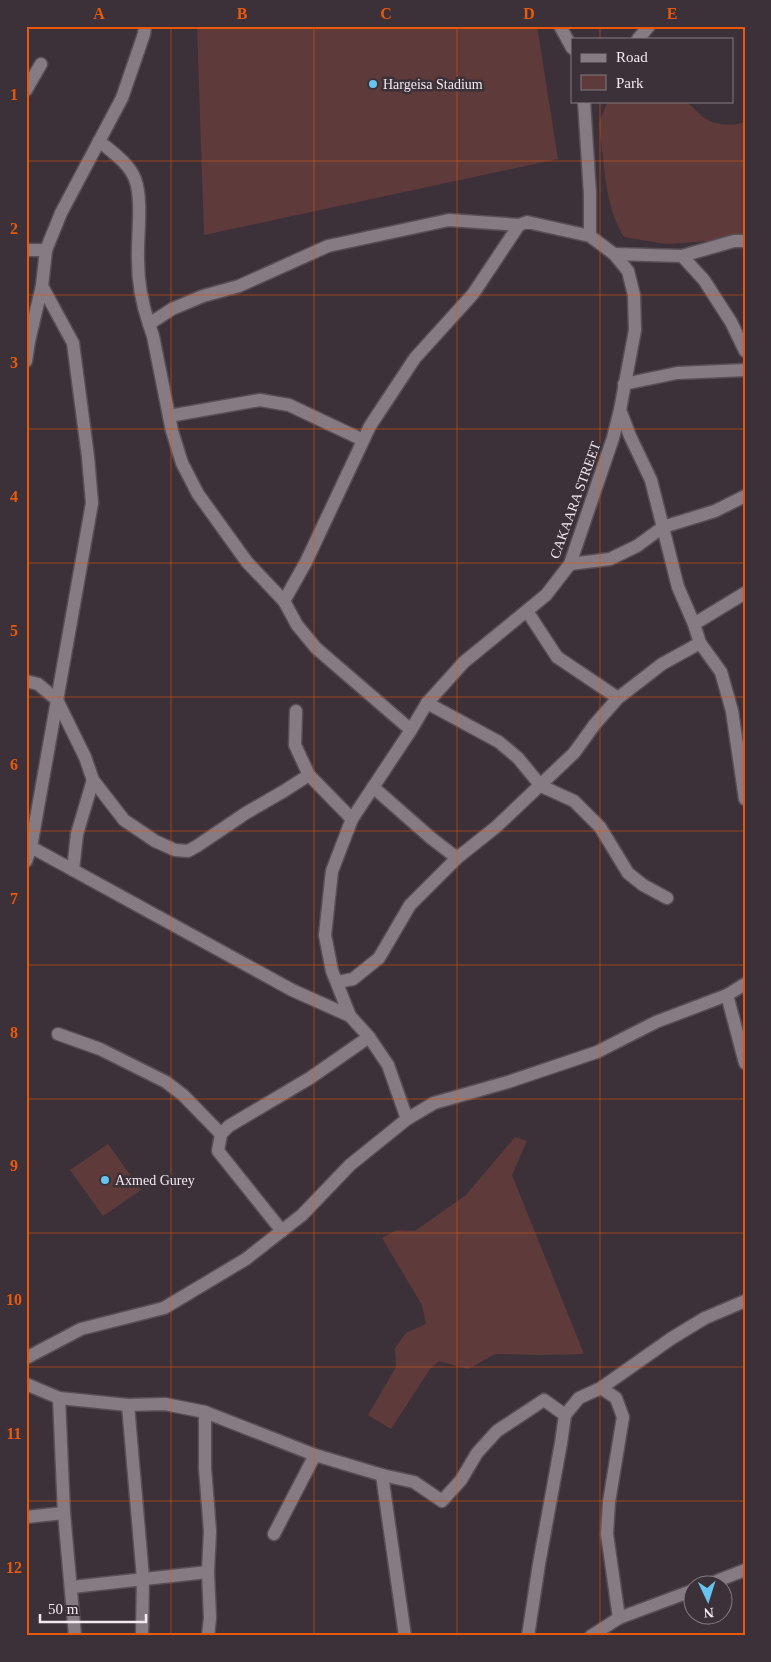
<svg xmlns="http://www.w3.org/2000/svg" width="771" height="1662" viewBox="0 0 771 1662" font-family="Georgia,serif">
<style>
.green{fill:#5e3b3a}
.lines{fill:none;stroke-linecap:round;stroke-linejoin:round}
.minor-casing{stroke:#584f56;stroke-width:15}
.minor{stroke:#877b83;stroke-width:12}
.grid{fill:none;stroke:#e8590c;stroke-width:1;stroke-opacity:0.55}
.poi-dot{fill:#66c4ef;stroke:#3c3138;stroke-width:2}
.labels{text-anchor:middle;stroke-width:5;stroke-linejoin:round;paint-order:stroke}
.poi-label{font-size:14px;fill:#f0e9ee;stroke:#3c3138;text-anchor:start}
.street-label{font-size:14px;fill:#f0e9ee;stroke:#3c3138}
.neatline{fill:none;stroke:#e8590c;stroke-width:2}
.grid-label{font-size:16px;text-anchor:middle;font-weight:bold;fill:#e8590c}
</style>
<rect width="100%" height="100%" fill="#3c3138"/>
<g class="green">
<polygon points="197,26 537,26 558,159 204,235"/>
<path d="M611,101H684C693,105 698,114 706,119C714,125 737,127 745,121V235L710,241L666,244L624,237C605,207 605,168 600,133L599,123L607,103Z"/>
<polygon points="515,1137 527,1141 512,1175 584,1354 540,1355 495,1354 468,1369 439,1361 430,1369 391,1429 368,1415 396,1367 395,1348 406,1333 426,1324 422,1305 382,1238 396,1230 415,1231 466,1195"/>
<polygon points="108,1144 141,1190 103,1216 70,1170"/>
</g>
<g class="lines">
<g class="minor-casing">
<g id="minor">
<polyline points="560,26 572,48"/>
<polyline points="638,39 649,26"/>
<polyline points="26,90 41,64"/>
<polyline points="584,101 590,194 590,236"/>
<path d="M99,141C112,152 129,163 135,179C143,200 137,237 138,260C138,281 142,304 149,324"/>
<polyline points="26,250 46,250 61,213 122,98 144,34 145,26"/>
<polyline points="614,254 682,256 734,241 745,241"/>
<polyline points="682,256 704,280 731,322 745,351"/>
<polyline points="26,361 29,341 42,286 46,250"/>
<polyline points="624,384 677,373 745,370"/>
<polyline points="620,410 630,436 651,480 678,587 694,624 700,643 721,672 732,711 745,799"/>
<polyline points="169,416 260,400 289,405 363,440"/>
<polyline points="570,564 610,559 637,546 663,527 715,511 745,496"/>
<polyline points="284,601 306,562 370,426 415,358 473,294 519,225"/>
<polyline points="527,611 557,657 618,698"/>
<polyline points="694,624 745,593"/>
<polyline points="26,681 38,684 57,700 85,757 93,780 124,820 155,841 175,850 188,851 197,846 246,813 284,791 309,775"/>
<polyline points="427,703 499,742 518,758 541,786 574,801 600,827 628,873 643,885 667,898"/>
<polyline points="296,711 295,745 309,775 352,819"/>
<polyline points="373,787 431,838 457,858"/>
<polyline points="31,847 292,990 350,1016 369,1037 388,1065 407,1119"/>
<polyline points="26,861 31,847 92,503 88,457 73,343 42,286"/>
<polyline points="73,870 77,834 93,780"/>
<polyline points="338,982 353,979 379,958 410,905 457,858 496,827 574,753 595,724 618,698 662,664 700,643"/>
<polyline points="727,995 745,1063"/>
<polyline points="350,1016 332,971 325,935 332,871 352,819 411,730 427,703 464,662 546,595 570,564 613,438 620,410 635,330 634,295 628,271 614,254 590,236 527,222 519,225 449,220 328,246 239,286 203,296 172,309 149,324 153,336 172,431 182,463 198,494 247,562 284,601 297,625 316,648 411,730"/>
<polyline points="58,1034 100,1049 166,1082 183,1095 221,1134"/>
<polyline points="282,1231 218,1151 221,1134 229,1126 310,1078 369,1037"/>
<polyline points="26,1358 81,1329 164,1308 246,1259 302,1215 350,1165 407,1119 434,1103 508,1082 597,1052 656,1022 727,995 745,984"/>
<polyline points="26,1384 59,1398 128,1405 165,1404 205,1412 315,1455 382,1475 414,1482 442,1501 461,1480 477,1453 497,1431 544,1400 565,1415"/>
<polyline points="601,1388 616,1398 623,1417 609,1502 607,1534 619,1618"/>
<polyline points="59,1398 64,1513 75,1636"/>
<polyline points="128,1405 143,1578 142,1636"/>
<polyline points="205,1412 205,1468 210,1531 208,1572 210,1618 208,1636"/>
<polyline points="382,1475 405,1636"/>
<polyline points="26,1517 64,1513"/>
<polyline points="274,1534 315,1455"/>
<polyline points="709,1584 745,1570"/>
<polyline points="72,1587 208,1572"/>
<polyline points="528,1636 539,1564 561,1443 565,1415 579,1398 601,1388 672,1338 705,1318 745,1301"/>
<polyline points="591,1636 619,1618 694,1590"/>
</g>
</g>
<use href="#minor" class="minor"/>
</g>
<path class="grid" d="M171,26V1636M314,26V1636M457,26V1636M600,26V39M600,101V1636M26,161H745M26,295H745M26,429H745M26,563H745M26,697H745M26,831H745M26,965H745M26,1099H745M26,1233H745M26,1367H745M26,1501H745"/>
<g class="poi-dot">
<circle cx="373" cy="84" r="5"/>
<circle cx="105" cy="1180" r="5"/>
</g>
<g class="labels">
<g class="poi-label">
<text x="383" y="89">Hargeisa Stadium</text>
<text x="115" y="1185">Axmed Gurey</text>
</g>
<g class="street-label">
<text transform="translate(575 500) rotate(-70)" y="5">CAKAARA STREET</text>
</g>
</g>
<rect width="771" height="1662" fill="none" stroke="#3c3138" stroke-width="55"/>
<rect x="571" y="38" width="162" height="65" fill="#3c3138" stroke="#847b81"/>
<rect x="581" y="54" width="25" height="8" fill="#877b83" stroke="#847b81"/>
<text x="616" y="62" font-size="15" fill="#f0e9ee">Road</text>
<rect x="581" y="75" width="25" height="15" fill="#5e3b3a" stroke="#847b81"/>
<text x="616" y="88" font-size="15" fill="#f0e9ee">Park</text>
<g transform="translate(708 1600) rotate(176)"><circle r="24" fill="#3c3138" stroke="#847b81"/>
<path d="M0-4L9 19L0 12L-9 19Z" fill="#66c4ef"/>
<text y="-8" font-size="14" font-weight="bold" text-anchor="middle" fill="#f0e9ee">N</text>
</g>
<path d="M40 1614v8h106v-8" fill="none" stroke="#f0e9ee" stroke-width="2.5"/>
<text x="48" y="1614" font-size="15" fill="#f0e9ee" stroke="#3c3138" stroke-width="4" paint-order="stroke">50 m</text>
<rect x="28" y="28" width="716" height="1606" class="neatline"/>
<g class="grid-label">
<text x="99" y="19">A</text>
<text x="242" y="19">B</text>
<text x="386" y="19">C</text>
<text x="529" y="19">D</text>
<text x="672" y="19">E</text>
<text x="14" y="100">1</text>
<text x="14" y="234">2</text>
<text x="14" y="368">3</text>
<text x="14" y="502">4</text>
<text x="14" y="636">5</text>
<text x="14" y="770">6</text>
<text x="14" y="904">7</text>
<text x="14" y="1038">8</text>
<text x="14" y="1171">9</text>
<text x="14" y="1305">10</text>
<text x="14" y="1439">11</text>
<text x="14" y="1573">12</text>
</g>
</svg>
